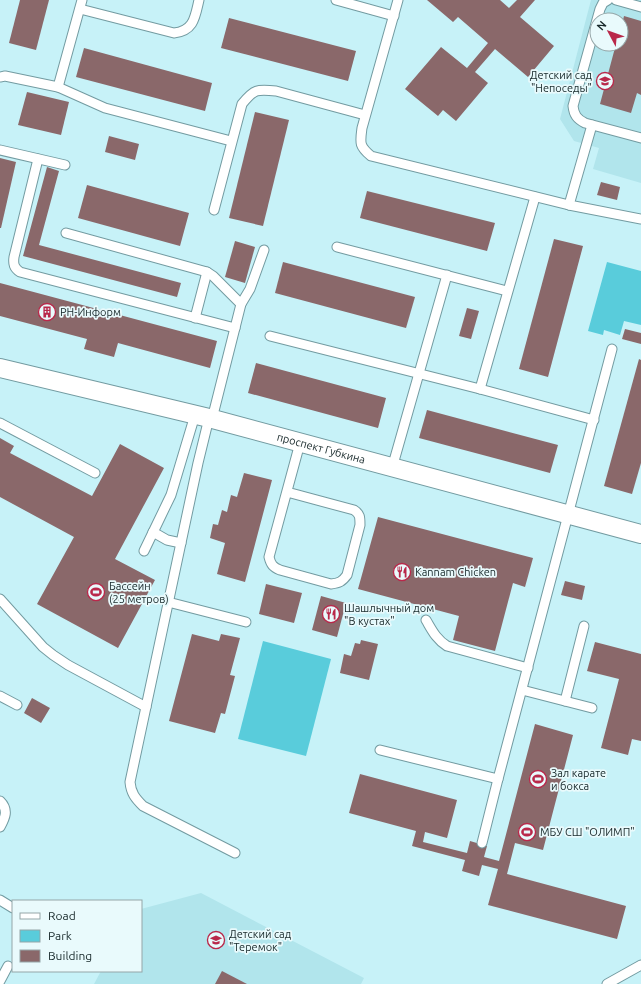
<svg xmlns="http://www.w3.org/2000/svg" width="641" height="984" viewBox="0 0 641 984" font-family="Ubuntu,sans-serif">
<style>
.built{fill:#b1e5ec;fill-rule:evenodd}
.green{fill:#59ccdb}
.building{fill:#8a686a}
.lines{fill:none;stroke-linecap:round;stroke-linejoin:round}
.lane-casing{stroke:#739ba1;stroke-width:11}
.street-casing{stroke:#739ba1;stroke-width:20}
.lane{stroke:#fff;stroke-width:9}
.street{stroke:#fff;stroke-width:18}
.labels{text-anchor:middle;stroke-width:3.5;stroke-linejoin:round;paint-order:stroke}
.poi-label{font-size:11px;fill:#17282a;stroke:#e9fafc;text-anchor:start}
.street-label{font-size:11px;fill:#17282a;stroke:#e9fafc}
</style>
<rect width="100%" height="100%" fill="#c7f2f8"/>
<g class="built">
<path d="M591,0H641V183L593,169L599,148L574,141L560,119ZM597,20H621V44H597Z"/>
<polygon points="201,893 364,978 361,984 94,984 101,971 141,971 141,909"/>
</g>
<g class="green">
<polygon points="607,262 641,271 641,325 624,321 620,335 604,330 603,335 588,331"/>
<polygon points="263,641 331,659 306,756 238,739"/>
</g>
<g class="building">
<polygon points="20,0 49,0 36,50 9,43"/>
<polygon points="427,0 500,0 509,8 517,0 535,0 520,17 554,46 528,77 495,49 475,72 488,83 456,121 443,110 438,116 405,89 441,47 467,68 488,43 458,17 453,22"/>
<polygon points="624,16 641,21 641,95 637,93 631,113 600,104 616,44 621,44 621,28"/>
<polygon points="229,18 356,51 348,81 221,48"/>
<polygon points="84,48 212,83 205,111 76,77"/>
<polygon points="27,92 69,102 61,135 18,125"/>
<polygon points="255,112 289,120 263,226 229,218"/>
<polygon points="109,136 139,144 135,160 105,152"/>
<polygon points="0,158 16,162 1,228 0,228"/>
<polygon points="47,167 59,171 39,245 181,283 177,297 23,256"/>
<polygon points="601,182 620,187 617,200 597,195"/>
<polygon points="87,185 189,213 180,246 78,218"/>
<polygon points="367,191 495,223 487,251 360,218"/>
<polygon points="554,239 583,246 548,377 519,369"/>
<polygon points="235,241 255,247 245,283 225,277"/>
<polygon points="283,262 415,297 406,328 275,293"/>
<polygon points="0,283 217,341 210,368 118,343 114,357 84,349 87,339 0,316"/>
<polygon points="467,308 479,311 471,339 459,336"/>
<polygon points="625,329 641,333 641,344 622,339"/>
<polygon points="639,359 641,360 641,463 632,494 604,486"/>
<polygon points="256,363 386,398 378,428 248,393"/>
<polygon points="427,410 558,445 550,473 419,438"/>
<polygon points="0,438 14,446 10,453 92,496 120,444 164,468 115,559 155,580 118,648 37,604 74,537 0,497"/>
<polygon points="244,473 272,480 245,582 217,574 225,543 210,538 213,524 218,525 222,510 227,512 231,495 237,497"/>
<polygon points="378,517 533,558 525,587 513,583 495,651 453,640 459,616 358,589"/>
<polygon points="565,581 585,586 582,600 561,595"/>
<polygon points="266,584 302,593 294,623 259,614"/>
<polygon points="321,596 346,603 337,637 312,630"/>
<polygon points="192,634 219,641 221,634 240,638 230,675 235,676 225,714 221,713 215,733 169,721"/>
<polygon points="361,640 378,644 369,680 340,673 344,654 351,656 355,643 360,644"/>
<polygon points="595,642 641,654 641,741 632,739 628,755 601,748 619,679 587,671"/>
<polygon points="32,698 50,708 41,723 24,713"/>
<polygon points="535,724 573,735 543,850 515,843 507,874 626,906 617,939 488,905 498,869 482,865 479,876 462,871 465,860 412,846 416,831 349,813 360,774 457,800 447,838 425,832 423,842 467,853 470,841 487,846 484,857 499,861"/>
<polygon points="222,971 247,984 215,984"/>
</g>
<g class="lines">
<g class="lane-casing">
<g id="lane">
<polyline points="336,0 394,16"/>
<path d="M398,0L362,128C360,143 359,146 371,156L569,205L641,219"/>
<path d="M608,0L603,3L600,9L573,106C574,115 577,119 585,123L641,138"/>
<polyline points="616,0 641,7"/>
<path d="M80,9L174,33C194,31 195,17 199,0"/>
<polyline points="0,77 5,76 58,87 105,108 231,141"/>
<polyline points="58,87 82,0"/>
<polyline points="0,150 65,165"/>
<path d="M38,159L14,257C13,264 14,268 20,272L235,328"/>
<polyline points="569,205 592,125"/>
<path d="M214,210L242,104C254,89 257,89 276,91L365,115"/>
<polyline points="66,233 207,272 213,276 241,304"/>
<polyline points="337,247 507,291"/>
<polyline points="195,318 207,272"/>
<polyline points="270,336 480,389 594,420"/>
<polyline points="480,389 535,197"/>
<path d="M209,418L198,463L130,782C131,793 135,798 143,806L235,853"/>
<polyline points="212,419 241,304 250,289 264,250"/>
<polyline points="0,423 95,473"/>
<polyline points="392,468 447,275"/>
<path d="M287,492L354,510C360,514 360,517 360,525L347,575C342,582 339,583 331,584L280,570C273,567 271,565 269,557L300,443"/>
<polyline points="153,532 167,540 181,543"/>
<polyline points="144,551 171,495 195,415"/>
<polyline points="0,599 43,647 53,655 68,665 146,707"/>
<polyline points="168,602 246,622"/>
<path d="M426,620C432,630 436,639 447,646L528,668"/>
<polyline points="522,690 592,708"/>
<polyline points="0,696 17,705"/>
<polyline points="565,701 584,626"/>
<polyline points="380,750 498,779 612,349"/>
<path d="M0,801C9,810 5,818 0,827"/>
<polyline points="482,843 498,779"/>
<polyline points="0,900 13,908"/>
<polyline points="0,981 8,966"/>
<polyline points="607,984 641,965"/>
</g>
</g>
<g class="street-casing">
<g id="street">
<path id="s1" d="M0,368L209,418L641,534"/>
</g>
</g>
<use href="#lane" class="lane"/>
<use href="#street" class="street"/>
</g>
<defs>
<g id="school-ring" transform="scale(0.9)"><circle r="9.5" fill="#e9fafc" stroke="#b9284a" stroke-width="1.5"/><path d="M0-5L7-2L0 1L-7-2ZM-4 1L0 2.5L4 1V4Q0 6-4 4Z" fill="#b9284a"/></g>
<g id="building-ring" transform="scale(0.9)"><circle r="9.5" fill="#e9fafc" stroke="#b9284a" stroke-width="1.5"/><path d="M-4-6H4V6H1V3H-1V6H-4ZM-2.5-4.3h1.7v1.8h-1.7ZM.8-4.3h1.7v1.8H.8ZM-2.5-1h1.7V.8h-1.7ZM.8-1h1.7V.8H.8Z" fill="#b9284a"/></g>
<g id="restaurant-ring" transform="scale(0.9)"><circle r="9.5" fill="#e9fafc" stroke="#b9284a" stroke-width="1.5"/><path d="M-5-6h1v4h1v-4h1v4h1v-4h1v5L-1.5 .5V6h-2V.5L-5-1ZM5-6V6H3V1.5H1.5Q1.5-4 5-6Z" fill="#b9284a"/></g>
<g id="stadium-ring" transform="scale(0.9)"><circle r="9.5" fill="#e9fafc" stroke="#b9284a" stroke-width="1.5"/><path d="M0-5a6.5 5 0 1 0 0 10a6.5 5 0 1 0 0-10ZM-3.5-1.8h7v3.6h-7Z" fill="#b9284a"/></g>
</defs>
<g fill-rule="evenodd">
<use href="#school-ring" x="605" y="81"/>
<use href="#building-ring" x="47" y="312"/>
<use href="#restaurant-ring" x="402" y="572"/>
<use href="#stadium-ring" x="96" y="592"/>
<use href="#restaurant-ring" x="331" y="614"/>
<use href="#stadium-ring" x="538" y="779"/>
<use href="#stadium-ring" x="527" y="832"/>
<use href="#school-ring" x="216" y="940"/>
</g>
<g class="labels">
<g class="poi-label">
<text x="592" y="79" text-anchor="end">Детский сад<tspan x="592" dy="13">"Непоседы"</tspan></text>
<text x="60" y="316">РН-Информ</text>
<text x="415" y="576">Kannam Chicken</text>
<text x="109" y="590">Бассейн<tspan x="109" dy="13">(25 метров)</tspan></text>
<text x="344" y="612">Шашлычный дом<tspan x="344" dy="13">"В кустах"</tspan></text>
<text x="551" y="777">Зал карате<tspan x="551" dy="13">и бокса</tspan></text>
<text x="540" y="836">МБУ СШ "ОЛИМП"</text>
<text x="229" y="938">Детский сад<tspan x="229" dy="13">"Теремок"</tspan></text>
</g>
<g class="street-label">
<text dy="4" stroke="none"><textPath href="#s1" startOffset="331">проспект Губкина</textPath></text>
</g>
</g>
<rect x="12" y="900" width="130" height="72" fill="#e9fafc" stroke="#95a6a8"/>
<rect x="20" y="913" width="20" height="6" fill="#ffffff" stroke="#95a6a8"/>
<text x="48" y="920" font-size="12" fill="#17282a">Road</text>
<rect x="20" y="930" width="20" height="12" fill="#59ccdb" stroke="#95a6a8"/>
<text x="48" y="940" font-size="12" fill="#17282a">Park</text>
<rect x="20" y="950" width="20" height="12" fill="#8a686a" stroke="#95a6a8"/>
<text x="48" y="960" font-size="12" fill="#17282a">Building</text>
<g transform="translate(609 32) rotate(311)"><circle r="19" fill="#e9fafc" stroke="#95a6a8"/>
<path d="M0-3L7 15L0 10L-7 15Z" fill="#b9284a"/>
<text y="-6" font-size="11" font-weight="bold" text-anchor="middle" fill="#17282a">N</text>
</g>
</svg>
